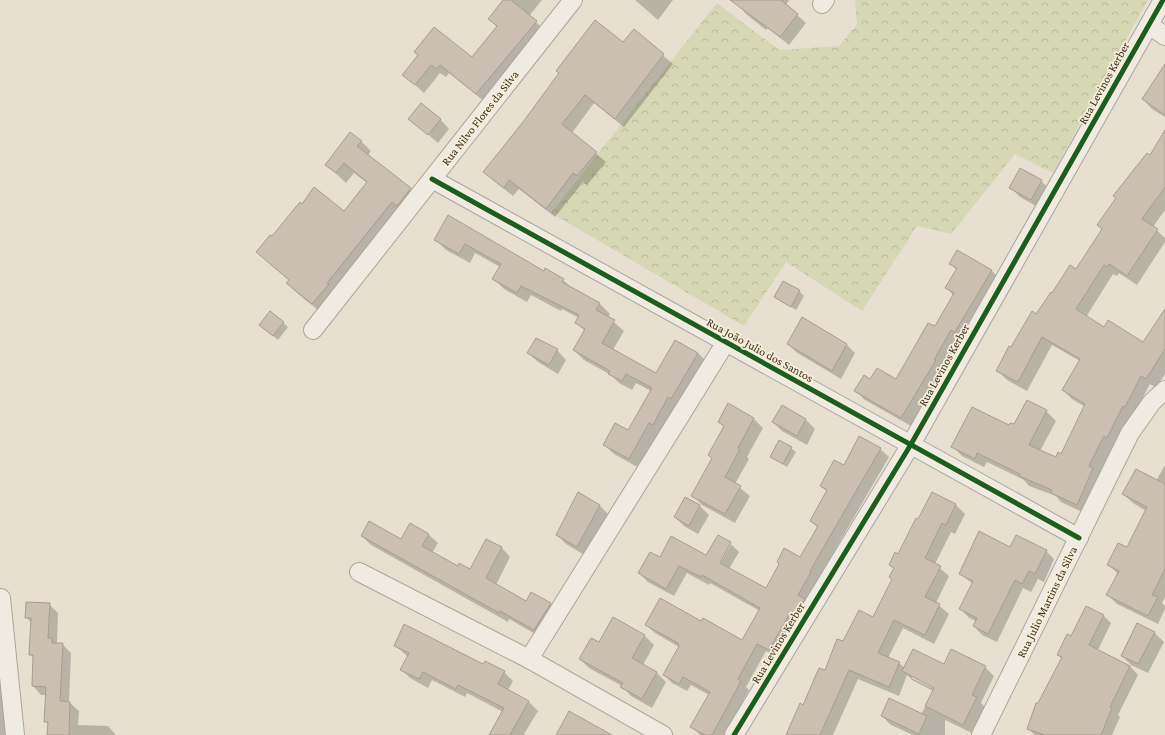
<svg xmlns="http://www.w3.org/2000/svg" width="1165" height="735" viewBox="0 0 1165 735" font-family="'Crimson Pro',serif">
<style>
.forest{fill:url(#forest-crowns)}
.shadow{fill:#0003;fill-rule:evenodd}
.building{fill:#cbbfb2;stroke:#a89c90}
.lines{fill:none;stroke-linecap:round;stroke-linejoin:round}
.minor-casing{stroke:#ada599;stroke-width:20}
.minor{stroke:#efebe3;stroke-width:18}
.cycleway-casing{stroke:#f7eed8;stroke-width:8}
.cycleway{stroke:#1b5e20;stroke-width:5}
.labels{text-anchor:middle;stroke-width:3.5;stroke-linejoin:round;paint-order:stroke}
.street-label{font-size:12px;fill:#3d2e20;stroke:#f7eed8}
</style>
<defs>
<pattern id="forest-crowns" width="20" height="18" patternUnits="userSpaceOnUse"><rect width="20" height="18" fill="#d6d7b3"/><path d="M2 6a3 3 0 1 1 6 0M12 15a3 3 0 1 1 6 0" fill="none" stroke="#b9b99a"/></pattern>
</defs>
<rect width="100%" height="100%" fill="#e7e0d1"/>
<polygon class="forest" points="855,0 1148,0 1053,173 1015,154 951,234 917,226 862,311 786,262 744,326 551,213 717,3 779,50 839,46 857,24"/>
<g class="shadow">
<polygon points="504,0 542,0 529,16 545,30 485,102 449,73 446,77 440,73 424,93 404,75 419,55 472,59 497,27 489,19"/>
<polygon points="635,0 673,0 658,20"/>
<polygon points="734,0 789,0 786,5 806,23 789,45 768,28 766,30 746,14"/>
<polygon points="634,31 673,64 624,127 594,103 572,133 606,162 587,185 583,182 555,217 519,189 513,196 494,181 485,172 560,74 557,71 623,44"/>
<polygon points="1165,78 1165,117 1152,109 1143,99"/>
<polygon points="410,119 440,119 449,129 438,143"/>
<polygon points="1165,132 1165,210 1153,227 1165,238 1165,242 1137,285 1119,273 1117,276 1113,274 1086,317 1104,329 1143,344 1165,313 1165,374 1156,388 1150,384 1117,446 1114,445 1099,475 1102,479 1086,514 1061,502 1056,496 1029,486 1024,480 987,462 984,467 962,456 953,447 1015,426 1046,411 1056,421 1040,451 1057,458 1062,455 1085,407 1072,399 1063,390 1080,361 1052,345 1027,391 1007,380 997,370 1037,315 1076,270"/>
<polygon points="361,141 371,151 368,155 421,199 323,314 297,293 287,283 289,280 258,252 302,205 344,212 367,183 354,173 346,183 326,164"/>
<polygon points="1041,181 1051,190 1041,209 1020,197 1010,187"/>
<polygon points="448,217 544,272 563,280 573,289 600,304 610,314 608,317 624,331 613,350 656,374 698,353 708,363 663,435 659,432 639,468 614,454 604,444 628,432 651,391 636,383 632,390 619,383 611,375 584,360 574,350 585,331 576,323 579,318 562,309 561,311 531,295 527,302 504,289 494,279 500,267 475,253 470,263 446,250 436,240"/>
<polygon points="950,263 991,270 1000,279 964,341 960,339 929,396 911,426 865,400 856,391 871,381 896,380 935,328 953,295 947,288 957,270"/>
<polygon points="799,291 804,296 796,310 775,297"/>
<polygon points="271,312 288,327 278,340 265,329"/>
<polygon points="802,318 847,345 855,353 841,379 796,352 788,344"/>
<polygon points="557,350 566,360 558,374 538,362 528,353"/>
<polygon points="782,407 806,420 815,429 807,445 782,431 773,422"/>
<polygon points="754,419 763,428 747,457 749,459 735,484 750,496 735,523 702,505 692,495 713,459 709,455 724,427 719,422"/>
<polygon points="791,448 796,452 787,467 771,457"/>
<path d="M880,449L889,457L818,579L819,581L777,658L766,651L746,687L749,690L725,735H700L692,727L709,695L691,685L687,691L672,683L664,675L679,647L655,633L646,625L702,623L742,641L760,611L710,583L709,585L687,573L674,596L648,582L639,573L660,559L707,557L730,543L739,552L729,569L766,589L801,558L818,528L811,521L827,492L821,485L844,466ZM729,544H731L718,568L716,567Z"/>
<polygon points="1165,465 1165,597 1162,603 1165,606 1165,609 1158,624 1117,604 1108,595 1118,574 1109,565 1128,549 1146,511 1133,503 1123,494 1156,481"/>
<polygon points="578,494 600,506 609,515 586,556 566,544 557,535"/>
<polygon points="686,498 700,506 709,515 698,534 684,526 675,517"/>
<path d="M956,505L965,514L955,534L951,532L935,564L949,576L936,603L949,614L934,644L903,628L888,658L899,663L905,668L945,665L985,667L994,676L981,703L985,707L972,733L945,720V735H913L891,725L882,716L921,715L933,691L912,680L907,675L899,696L858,679L833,735H787L843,642L874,618L893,580L894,569L890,565L898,555L918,520ZM912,676L939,689L938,691L912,678Z"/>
<polygon points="429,535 438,543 432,553 458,567 470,570 487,540 502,548 510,557 496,585 527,602 550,603 559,612 544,639 509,619 508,622 371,545 362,536 401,540"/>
<polygon points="1010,548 1046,551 1054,559 1044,582 1038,579 1031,592 1023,588 997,642 982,635 974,626 976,621 969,618 961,609 973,584 960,574"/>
<polygon points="49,604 58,613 57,644 62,644 71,653 69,702 79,711 78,725 108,726 116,735 48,735 48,724 46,721 47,695 41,695 33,686 34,658 30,654 32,623 26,617"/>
<polygon points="1103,615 1111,623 1098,650 1130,666 1138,675 1118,715 1120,717 1112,735 1035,735 1028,729 1062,659 1058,655"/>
<polygon points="614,618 645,636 654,645 643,665 657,673 666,682 652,708 631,696 622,686 589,668 580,659 599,644"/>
<polygon points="1154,632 1164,642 1148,673 1131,665 1122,656"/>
<polygon points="395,645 484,665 504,672 513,681 508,690 529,702 538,711 524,734 526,735 490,735 503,712 467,693 465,697 432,680 428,688 410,678 402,670 408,657"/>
<polygon points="0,654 12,735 0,735"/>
</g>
<g class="building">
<polygon points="503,0 511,0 537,21 476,94 440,65 437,69 431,65 415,85 402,75 418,55 414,52 434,27 472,57 497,26 488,19"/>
<polygon points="730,0 781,0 798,14 780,37"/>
<polygon points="595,20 623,42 634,29 664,54 615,119 585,95 562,124 597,152 577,176 573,173 546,209 509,180 504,188 483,172 523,122 559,73 556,71"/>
<polygon points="1165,64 1165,115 1142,99"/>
<polygon points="421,103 441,119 428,135 408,119"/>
<polygon points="1165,130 1165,187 1142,219 1158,229 1127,276 1109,264 1107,267 1104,265 1076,309 1104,327 1108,320 1143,342 1165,309 1165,349 1146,379 1141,376 1125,407 1123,406 1107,438 1104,436 1089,466 1093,468 1077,505 1051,493 1052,490 1019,476 1020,474 977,453 975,459 951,447 972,407 1009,425 1010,423 1014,424 1027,400 1047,410 1029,445 1056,457 1058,452 1061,454 1085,404 1062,390 1080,359 1042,337 1018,382 996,371 1009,346 1011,347 1032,311 1036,314 1051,292 1052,293 1070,265 1076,269 1102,229 1097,225 1116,198 1113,196 1147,153 1150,155"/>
<polygon points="350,132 362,141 357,146 411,188 397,206 392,202 327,283 329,284 312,304 286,283 289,280 256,252 270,235 272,236 300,202 302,204 314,187 344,211 367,182 344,163 336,173 325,165"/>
<polygon points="1020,168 1042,180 1031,200 1009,188"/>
<polygon points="448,215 544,271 545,268 564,279 562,282 600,303 596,310 615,320 602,343 656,373 675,340 698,353 671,399 668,397 653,425 649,423 629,459 603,445 615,423 628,430 652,388 626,374 622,381 608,374 610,371 573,350 585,329 575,323 579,315 521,286 517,293 492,279 501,264 465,244 459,254 434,240"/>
<polygon points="957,250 992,270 955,332 951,330 934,360 936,360 901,418 854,391 864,375 870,379 877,368 896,379 928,323 935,326 954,293 945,288 957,268 949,264"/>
<polygon points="783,281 800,290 791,307 774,297"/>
<polygon points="270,311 284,322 273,336 259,325"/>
<polygon points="802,317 847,344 832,371 787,344"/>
<polygon points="536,338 558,349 549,365 527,353"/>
<polygon points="728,403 754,418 738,448 740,449 725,477 741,486 725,514 691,496 712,458 708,455 724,426 718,422"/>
<polygon points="782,405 806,419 797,436 772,422"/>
<polygon points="859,436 881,448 810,571 811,572 798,595 805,599 795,615 790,613 769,650 757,644 738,679 741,681 712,735 705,735 690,727 710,692 683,677 679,684 663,675 679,646 678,643 645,625 660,598 701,621 703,618 742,640 760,608 702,575 701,577 679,566 666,589 638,573 650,552 660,557 671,536 706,555 718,535 731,542 720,563 766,588 779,564 777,562 784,548 800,557 818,526 810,521 827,490 820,486 834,460 844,465"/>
<polygon points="779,440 792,447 783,464 770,457"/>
<polygon points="1136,469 1165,484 1165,569 1152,595 1158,597 1148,616 1106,595 1119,571 1107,565 1118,543 1127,547 1147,507 1122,494"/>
<polygon points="578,492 600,505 577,547 556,535"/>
<polygon points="932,492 956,504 946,525 942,523 925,558 941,566 925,597 940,604 925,635 894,620 878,653 900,662 889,687 849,670 820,735 786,735 800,703 803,705 819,668 825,670 837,639 843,641 859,610 873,617 892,579 889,577 894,568 889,565 895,552 898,554 916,518 918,519"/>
<polygon points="685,497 700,505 689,526 674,517"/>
<polygon points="369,521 401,539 410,523 429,534 422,546 458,566 459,563 470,569 486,539 502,547 486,578 526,601 531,592 551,603 534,630 500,611 499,613 361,536"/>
<polygon points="979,531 1010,547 1016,535 1047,550 1035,574 1029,571 1022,584 1015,580 988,634 973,626 977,618 959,609 973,581 959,574"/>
<polygon points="26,602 50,603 48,638 52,638 52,643 63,643 60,701 70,702 69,735 47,735 48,722 44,722 46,687 32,686 33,655 29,655 31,618 25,618"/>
<polygon points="1086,606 1104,615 1089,645 1130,666 1110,707 1112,708 1101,735 1045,735 1027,729 1036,703 1038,703 1062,657 1057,655 1067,634 1071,636"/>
<polygon points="613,617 645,635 632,658 657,672 642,699 620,687 623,683 579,659 591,638 599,642"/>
<polygon points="1137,623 1155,632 1138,664 1121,656"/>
<polygon points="404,624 483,664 485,661 505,671 498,684 529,701 510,735 489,735 504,708 458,685 456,689 423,672 419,679 400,670 409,653 394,646"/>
<polygon points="913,649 944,664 951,649 986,666 972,695 977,697 963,725 925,706 934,688 902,671"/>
<polygon points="889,698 927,716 919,734 881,716"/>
<polygon points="569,711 612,735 556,735"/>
</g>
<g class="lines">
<g class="minor-casing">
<g id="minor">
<polyline points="822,4 825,0"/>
<polyline points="1149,25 1165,36"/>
<polyline points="432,179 1079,538"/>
<polyline points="313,330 573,0"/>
<polyline points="359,572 529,659 663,735"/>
<polyline points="1,598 15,735"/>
<polyline points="529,659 726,342"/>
<polyline points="734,735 910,446 1163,0"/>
<polyline points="981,735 1130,433 1152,402 1165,390"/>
</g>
</g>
<use href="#minor" class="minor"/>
<g class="cycleway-casing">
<g id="cycleway">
<polyline points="432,179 1079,538"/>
<polyline points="734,735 910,446 1163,0"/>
</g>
</g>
<use href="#cycleway" class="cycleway"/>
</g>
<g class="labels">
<g class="street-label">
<text transform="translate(1104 83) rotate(-61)" y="4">Rua Levinos Kerber</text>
<text transform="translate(480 118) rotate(-52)" y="4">Rua Nilvo Flores da Silva</text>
<text transform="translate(760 350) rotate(29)" y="4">Rua João Julio dos Santos</text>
<text transform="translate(944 365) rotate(-61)" y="4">Rua Levinos Kerber</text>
<text transform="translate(1047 602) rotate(-64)" y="4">Rua Julio Martins da Silva</text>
<text transform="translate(778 643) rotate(-59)" y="4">Rua Levinos Kerber</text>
</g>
</g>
</svg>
